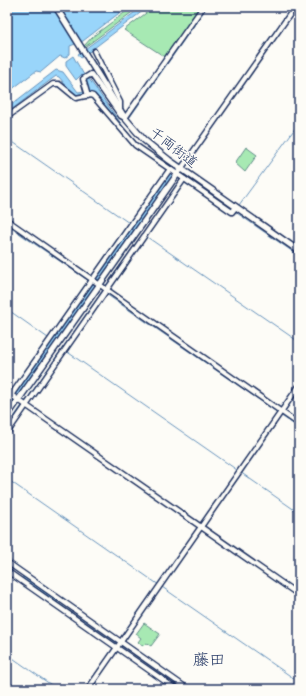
<svg xmlns="http://www.w3.org/2000/svg" width="306" height="696" viewBox="0 0 306 696" font-family="Kalam,'Klee One',sans-serif">
<style>
.green{fill:#a7e9b3;stroke:#618c88}
.water{fill:#99d5fa;stroke:#6793bc}
.lines{fill:none;stroke-linecap:round;stroke-linejoin:round}
.stream{stroke:#6793bc;stroke-width:1}
.canal{stroke:#99d5fa;stroke-width:4}
.minor-casing{stroke:#1b2f5e;stroke-width:7}
.tertiary-casing{stroke:#1b2f5e;stroke-width:8}
.minor{stroke:#fdfcf7;stroke-width:4}
.tertiary{stroke:#fdfcf7;stroke-width:5}
.labels{text-anchor:middle;stroke-width:3;stroke-linejoin:round;paint-order:stroke}
.street-label{font-size:14px;fill:#1b2f5e;stroke:#fdfcf7}
.quarter-label{font-size:16px;fill:#1b2f5e;stroke:#fdfcf7}
</style>
<rect width="100%" height="100%" fill="#fdfcf7"/>
<filter id="ink" filterUnits="userSpaceOnUse"><feTurbulence type="fractalNoise" baseFrequency=".025" numOctaves="2"/><feDisplacementMap in="SourceGraphic" scale="8" xChannelSelector="R" yChannelSelector="G"/><feConvolveMatrix kernelMatrix="1 2 1 2 8 2 1 2 1" color-interpolation-filters="sRGB"/></filter>
<g filter="url(#ink)">
<g class="green">
<polygon points="132,7 139,7 85,47 84,46 92,37"/>
<polygon points="154,7 201,7 165,57 124,30"/>
<polygon points="246,147 257,155 245,172 235,163"/>
<polygon points="144,623 160,634 151,646 146,643 143,646 138,642 141,638 136,634"/>
</g>
<g class="water">
<polygon points="7,7 127,7 83,41 70,46 70,54 65,58 60,56 41,72 36,71 7,93"/>
<polygon points="142,7 148,7 81,58 78,54"/>
<polygon points="73,56 84,75 83,77 81,75 76,80 66,66 66,61"/>
<polygon points="56,70 63,72 78,92 85,91 88,87 85,79 89,79 122,125 121,127 99,99 88,92 78,97 72,93 59,77 56,76 7,113 7,108"/>
<polygon points="23,576 58,601 57,602 22,578"/>
</g>
<g class="lines">
<g class="stream">
<polyline points="130,117 207,7"/>
<polyline points="121,125 125,131"/>
<polyline points="130,136 136,143 170,167"/>
<polyline points="7,138 129,223"/>
<polyline points="204,140 298,7"/>
<polyline points="239,205 299,123"/>
<polyline points="234,211 299,256"/>
<polyline points="7,225 89,281"/>
<polyline points="147,237 299,342"/>
<polyline points="105,287 181,180"/>
<polyline points="106,294 278,413"/>
<polyline points="7,309 48,338"/>
<polyline points="52,341 53,342"/>
<polyline points="66,351 237,470"/>
<polyline points="25,402 103,290"/>
<polyline points="26,408 199,528"/>
<polyline points="280,415 299,428"/>
<polyline points="7,427 23,404"/>
<polyline points="240,472 299,513"/>
<polyline points="7,479 159,585"/>
<polyline points="202,530 299,597"/>
<polyline points="162,587 299,682"/>
<polyline points="57,602 118,644"/>
<polyline points="121,646 182,689"/>
<polyline points="7,654 57,689"/>
</g>
<polyline class="canal" points="7,408 174,169"/>
<g class="minor-casing">
<g id="minor">
<polyline points="94,51 120,102 120,109"/>
<polyline points="88,96 83,79 91,74 121,116 125,118 203,7"/>
<polyline points="7,117 53,84 59,84 76,98 90,95 93,96 135,145 170,169"/>
<polyline points="181,169 295,7"/>
<polyline points="7,220 299,424"/>
<polyline points="7,392 299,595"/>
<polyline points="7,401 170,169 232,212 236,207"/>
<polyline points="7,433 184,179"/>
<polyline points="7,562 188,689"/>
<polyline points="7,571 176,689"/>
<polyline points="88,689 299,386"/>
</g>
</g>
<g class="tertiary-casing">
<g id="tertiary">
<polyline points="56,7 125,118 144,140 169,160 299,251"/>
<polyline points="7,416 181,169"/>
</g>
</g>
<use href="#minor" class="minor"/>
<use href="#tertiary" class="tertiary"/>
</g>
</g>
<g class="labels">
<g class="street-label">
<text transform="translate(174 147) rotate(38)" y="5">千両街道</text>
</g>
<g class="quarter-label">
<text x="209" y="665">藤田</text>
</g>
</g>
<rect width="306" height="696" fill="none" stroke="#fdfcf7" stroke-width="24"/>
<rect x="12" y="12" width="282" height="672" fill="none" stroke="#1b2f5e" stroke-width="1.5" filter="url(#ink)"/>
</svg>
